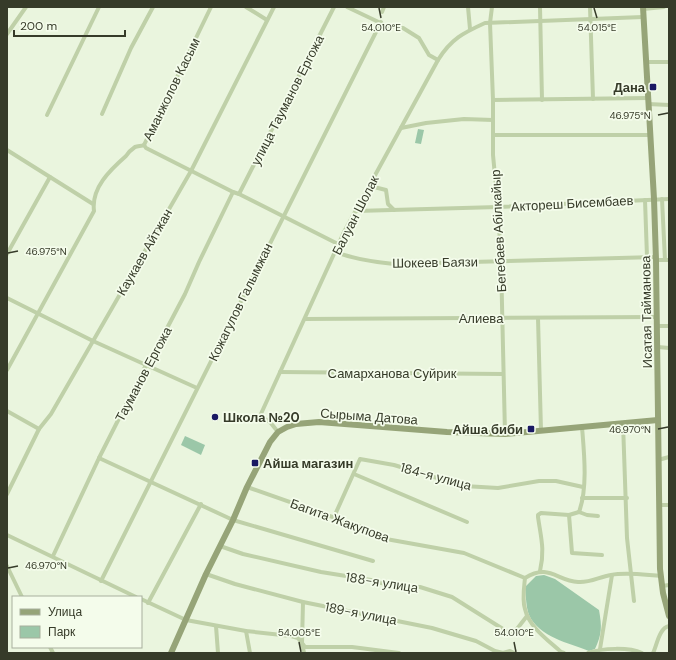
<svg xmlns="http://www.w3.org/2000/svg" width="676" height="660" viewBox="0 0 676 660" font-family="'DM Sans',sans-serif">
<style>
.green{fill:#9bc7a8}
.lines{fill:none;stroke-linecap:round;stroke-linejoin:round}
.street{stroke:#bfd0a8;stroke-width:4}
.secondary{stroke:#96a478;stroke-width:6}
.ticks{fill:none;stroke:#363b29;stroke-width:1.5}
.poi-dot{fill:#1a1963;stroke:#f4fceb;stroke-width:1.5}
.labels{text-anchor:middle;stroke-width:3.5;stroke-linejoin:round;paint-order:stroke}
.poi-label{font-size:13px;font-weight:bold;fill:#363b29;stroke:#f4fceb;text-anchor:end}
.street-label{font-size:13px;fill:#363b29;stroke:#f4fceb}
.ticks-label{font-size:10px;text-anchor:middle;fill:#363b29;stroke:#f4fceb;stroke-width:3.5;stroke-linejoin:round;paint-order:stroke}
</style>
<rect width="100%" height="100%" fill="#eaf5de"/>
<g class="green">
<polygon points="418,129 424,130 421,144 415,143"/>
<polygon points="185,436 205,445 201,455 181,445"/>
<path d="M544,575L555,579L599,610C602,627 602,634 595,649L589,651C569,643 539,637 529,615C526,607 526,596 525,587L536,576Z"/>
</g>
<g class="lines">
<g class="street">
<polyline points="246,7 267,20"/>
<polyline points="347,7 387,26 403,28 419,38 429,55 438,60"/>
<polyline points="468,7 470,29"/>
<polyline points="492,7 490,23 493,100 493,155 498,207 501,261 505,434"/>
<polyline points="540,7 542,100"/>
<polyline points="590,7 593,99"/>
<polyline points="643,9 664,7"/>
<polyline points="382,12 384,7"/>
<polyline points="7,34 26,7"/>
<polyline points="646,62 669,62"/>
<polyline points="493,100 648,98"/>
<polyline points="648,104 669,105"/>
<polyline points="102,114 131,48 153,7"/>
<polyline points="47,115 99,7"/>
<polyline points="401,128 426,123 464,119 493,120"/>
<polyline points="493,135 650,135"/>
<polyline points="144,145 146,148 233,192 239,194 338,244"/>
<polyline points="7,150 93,204"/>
<polyline points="370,186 386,190 388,204 394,210"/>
<polyline points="239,194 334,7"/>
<polyline points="662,199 665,260"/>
<polyline points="645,200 647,257"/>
<polyline points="356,211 498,207 669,199"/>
<path d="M335,252C354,259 373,262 394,264L656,257"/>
<polyline points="7,254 50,177"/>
<polyline points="656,260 669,260"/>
<polyline points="7,298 93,341 197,388"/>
<polyline points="538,318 541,431"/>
<polyline points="305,319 657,317"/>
<polyline points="658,326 669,326"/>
<polyline points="658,347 669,348"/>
<path d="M7,370L94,211C91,188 110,170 126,156C128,153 132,149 135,147C138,146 142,146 144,145L211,7"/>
<polyline points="280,372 503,374"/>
<polyline points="7,411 39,429"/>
<polyline points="623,423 627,538 634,601"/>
<path d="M278,432L270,422L260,416L344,232L438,60C451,39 463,33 485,23L643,17"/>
<polyline points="99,458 233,520 373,561"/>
<polyline points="658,460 669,457"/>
<polyline points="354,474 467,522"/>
<polyline points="247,487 364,528 386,539 464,553 525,578"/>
<polyline points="7,494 39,429 51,414 191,171 274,7"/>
<polyline points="582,498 627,498"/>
<polyline points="659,505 669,505"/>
<path d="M579,512C588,488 584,452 582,427"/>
<polyline points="569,515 572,553 602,555"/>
<polyline points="334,517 360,459 394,465 464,486 498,488 539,481 556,481 583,487"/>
<polyline points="7,535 136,597"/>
<polyline points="220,546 243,554 321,572 371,580 392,586 420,587 452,597 511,634 513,634 527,616"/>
<polyline points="53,556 99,458 146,365 155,351 185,294 199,262 233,192"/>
<polyline points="7,566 22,597"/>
<path d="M540,571C545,550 541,538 538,517V515L541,513L569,515L579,512L587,515L598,516"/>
<polyline points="206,574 235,584 303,602 432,628 476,641 495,651 503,653 510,651 514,653"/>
<polyline points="101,581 381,22"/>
<polyline points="662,586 669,585"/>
<polyline points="141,599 186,620 246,631 291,636 298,638 305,647 352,647 399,653"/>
<polyline points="303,602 302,643 304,653"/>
<polyline points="148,603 201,504"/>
<polyline points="216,626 218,653"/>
<polyline points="246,631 250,653"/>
<polyline points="50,647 53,653"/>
<polyline points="600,649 612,575"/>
<path d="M564,653L561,652C548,640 529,627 525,609C522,600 524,588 525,578C549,563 557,581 578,582C590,583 599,577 611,575C627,572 645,575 661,576"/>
<path d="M588,653C602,648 629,647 642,653"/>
<path d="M653,653C657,645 659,628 669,626"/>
</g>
<g class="secondary">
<polyline points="643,7 654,199 656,260 660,569 663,593 669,616"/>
<polyline points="171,653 206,574 233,520 247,487 270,442 278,432 287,427 296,424 319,422 447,432 505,434 658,420"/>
</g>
</g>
<path class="ticks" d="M379,8L381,18M594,8L597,18M658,115L668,113M8,253L18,251M658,429L668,427M8,568L18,566M299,642L301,652M514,642L516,652"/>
<g class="poi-dot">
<rect x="649" y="83" width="8" height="8" rx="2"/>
<circle cx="215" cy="417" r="4"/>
<rect x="527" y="425" width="8" height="8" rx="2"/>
<rect x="251" y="459" width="8" height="8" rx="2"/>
</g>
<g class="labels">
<g class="poi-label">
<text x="645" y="92">Дана</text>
<text x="223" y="422" text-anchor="start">Школа №20</text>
<text x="523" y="434">Айша биби</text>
<text x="263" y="468" text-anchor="start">Айша магазин</text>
</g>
<g class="street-label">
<text transform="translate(171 89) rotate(-64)" y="5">Аманжолов Касым</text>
<text transform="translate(287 100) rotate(-63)" y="5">улица Тауманов Ергожа</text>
<text transform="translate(572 203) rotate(-3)" y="5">Актореш Бисембаев</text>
<text transform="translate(355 215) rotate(-63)" y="5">Балуан Шолак</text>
<text transform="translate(498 231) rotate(-93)" y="5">Бегебаев Абілкайыр</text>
<text transform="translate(144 252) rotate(-60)" y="5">Каукаев Айтжан</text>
<text transform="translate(435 262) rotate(-1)" y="5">Шокеев Баязи</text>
<text transform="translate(240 302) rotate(-64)" y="5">Кожагулов Галымжан</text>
<text transform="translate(646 312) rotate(-91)" y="5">Исатая Тайманова</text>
<text x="481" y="323">Алиева</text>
<text x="392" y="378">Самарханова Суйрик</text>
<text transform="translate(143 374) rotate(-62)" y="5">Тауманов Ергожа</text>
<text transform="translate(369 416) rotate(4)" y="5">Сырыма Датова</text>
<text transform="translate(436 476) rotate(15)" y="5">184-я улица</text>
<text transform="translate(340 520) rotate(20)" y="5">Багита Жакупова</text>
<text transform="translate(382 582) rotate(9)" y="5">188-я улица</text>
<text transform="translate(361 613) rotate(11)" y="5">189-я улица</text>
</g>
</g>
<g class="ticks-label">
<text x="381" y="31">54.010°E</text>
<text x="597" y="31">54.015°E</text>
<text x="630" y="119">46.975°N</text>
<text x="46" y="255">46.975°N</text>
<text x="630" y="433">46.970°N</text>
<text x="46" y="569">46.970°N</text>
<text x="299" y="636">54.005°E</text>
<text x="514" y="636">54.010°E</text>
</g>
<rect width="676" height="660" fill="none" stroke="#363b29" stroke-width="16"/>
<rect x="12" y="596" width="130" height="52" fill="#f4fceb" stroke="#a8af9d"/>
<rect x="20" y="609" width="20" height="6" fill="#96a478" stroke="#a8af9d"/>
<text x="48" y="616" font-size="12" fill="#363b29">Улица</text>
<rect x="20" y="626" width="20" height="12" fill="#9bc7a8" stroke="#a8af9d"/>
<text x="48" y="636" font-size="12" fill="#363b29">Парк</text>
<path d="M14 30v6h111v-6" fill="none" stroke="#363b29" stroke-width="2"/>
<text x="20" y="30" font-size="12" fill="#363b29" stroke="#f4fceb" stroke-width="3" paint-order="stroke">200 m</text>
</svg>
